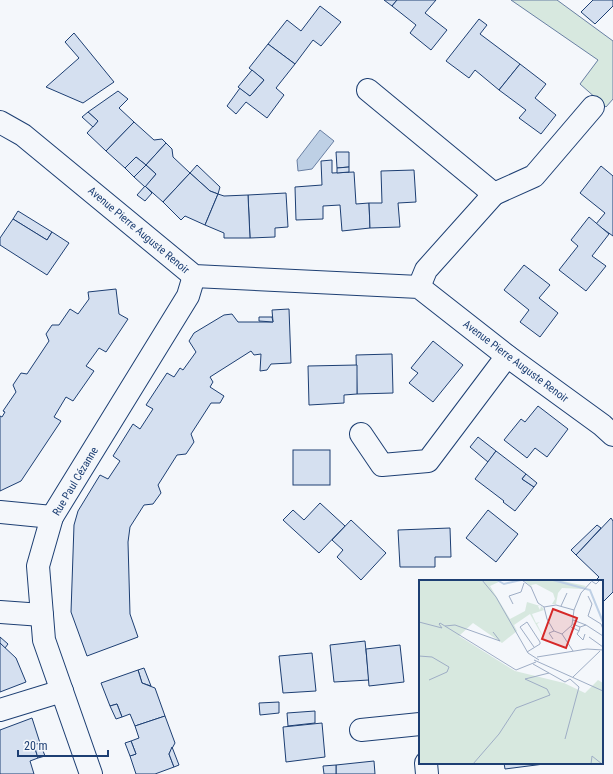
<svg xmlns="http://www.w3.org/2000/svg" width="613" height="774" viewBox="0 0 613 774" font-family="'Roboto Condensed',sans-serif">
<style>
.green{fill:#d7e8df;stroke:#687fa3}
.water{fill:#bed0e5;stroke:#687fa3}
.building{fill:#d5e0f0;stroke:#1d3f73}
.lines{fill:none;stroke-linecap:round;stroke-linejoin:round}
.minor-casing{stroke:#1d3f73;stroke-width:24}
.minor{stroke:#f4f7fb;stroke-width:22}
.labels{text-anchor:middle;stroke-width:3;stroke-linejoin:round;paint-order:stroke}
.street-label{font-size:11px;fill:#1d3f73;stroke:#f4f7fb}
.inset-river{fill:none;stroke:#bed0e5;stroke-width:2}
.inset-road{fill:none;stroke:#9eadc5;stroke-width:1}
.view{fill:#d62828;fill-opacity:0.15;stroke:#d62828;stroke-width:2}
.inset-edge{fill:none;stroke:#1d3f73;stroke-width:2}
</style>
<rect width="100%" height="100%" fill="#f4f7fb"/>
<polygon class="green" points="511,0 557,0 613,41 613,99 606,107 580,84 598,60"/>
<polygon class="water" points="320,130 334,141 312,169 298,171 297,160"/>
<g class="building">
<polygon points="384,0 397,0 392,6"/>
<polygon points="397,0 436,0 425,13 447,30 431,50 410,33 416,25 392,6"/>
<polygon points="593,0 613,0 613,6 595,24 581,12"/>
<polygon points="320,6 341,22 321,46 313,40 295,64 268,44 287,20 301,31"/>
<polygon points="479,19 487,25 480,34 520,64 499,90 475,70 469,78 446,61"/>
<polygon points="74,33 114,82 83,103 46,87 79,58 65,42"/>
<polygon points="268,44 295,64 276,88 284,95 267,118 246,102 236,114 227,106 240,88 250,96 264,80 249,68"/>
<polygon points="520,64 546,84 535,98 556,115 541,134 519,118 526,110 499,90"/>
<polygon points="252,70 264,80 250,96 238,87"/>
<polygon points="118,91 128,99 119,108 134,122 106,151 87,133 98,121 88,112"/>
<polygon points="88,112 98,121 93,127 82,117"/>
<polygon points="134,122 154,140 162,139 166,143 146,165 136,157 125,168 106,151"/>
<polygon points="166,143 172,149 173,157 190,173 163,202 145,186 156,174 146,165"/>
<polygon points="336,152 349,152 349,167 337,168"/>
<polygon points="136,157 146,165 134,177 125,168"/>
<polygon points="332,160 332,173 354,172 356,204 369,203 370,228 342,231 340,205 323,206 323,219 296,220 295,187 322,185 321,161"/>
<polygon points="146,165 156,174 145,187 134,177"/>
<polygon points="197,165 220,187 218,194 210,191 190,173"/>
<polygon points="601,166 613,176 613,236 596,224 605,213 580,193"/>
<polygon points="349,167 349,172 337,173 337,168"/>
<polygon points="414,170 416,202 398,203 400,227 370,228 369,203 382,203 381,171"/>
<polygon points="190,173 210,191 218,194 205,225 185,216 181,220 163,202"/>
<polygon points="145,186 152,193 145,201 137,195"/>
<polygon points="286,193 288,227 275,228 275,237 250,238 248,195"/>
<polygon points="218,194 224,196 248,195 250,238 224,238 224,233 205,225"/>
<polygon points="18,211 52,232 47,240 13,219"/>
<polygon points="589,217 609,234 592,256 606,266 586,291 559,270 578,246 571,240"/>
<polygon points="13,219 47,240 52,232 69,243 47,275 0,245 0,238"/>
<polygon points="524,265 550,285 539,298 558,313 540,337 520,322 529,310 504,290"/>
<polygon points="116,289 119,314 128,319 106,352 99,348 86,366 94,371 73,401 66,397 54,417 61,421 21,481 0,491 0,416 2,417 5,412 3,411 16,392 13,385 21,373 27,374 49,341 46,334 52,325 59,325 70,309 78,314 89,299 88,292"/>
<polygon points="289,309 291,363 271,364 267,370 260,371 261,354 254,355 251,351 210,377 213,382 210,387 224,396 220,403 211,403 191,434 194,442 186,454 177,455 158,485 161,493 153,504 144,505 130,527 128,542 130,614 138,637 87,656 71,612 74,525 78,511 100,475 108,479 120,461 113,456 133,424 140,429 153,409 146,405 167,373 174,377 180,368 183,370 196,352 189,341 194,333 224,315 232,314 238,322 273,322 272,310"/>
<polygon points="259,317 272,317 273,322 259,321"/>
<polygon points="433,341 463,365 433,402 409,383 418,373 411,368"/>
<polygon points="392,354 393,393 357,394 356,355"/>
<polygon points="357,365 357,394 344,395 344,403 309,405 308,366"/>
<polygon points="538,406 568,429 547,457 535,448 527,458 504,440 521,419 525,422"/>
<polygon points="478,437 496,451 488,462 470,447"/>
<rect x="293" y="450" width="37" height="35"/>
<polygon points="496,451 526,474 522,479 534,487 515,511 503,502 504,501 475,479"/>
<polygon points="526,474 537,483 534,487 522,479"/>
<polygon points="320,503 345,526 319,553 283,520 293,510 304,520"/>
<polygon points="488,510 518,534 496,562 466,538"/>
<polygon points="611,518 613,521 613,592 604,601 602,599 602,581 595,581 599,577 576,555"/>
<polygon points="351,520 386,553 361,580 337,557 343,550 332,540"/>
<polygon points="597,525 601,528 576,555 571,550"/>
<polygon points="450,528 451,557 435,557 435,567 400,567 398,530"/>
<polygon points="0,637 8,644 5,648 0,643"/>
<polygon points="365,641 369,680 334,682 330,645"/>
<polygon points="0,643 16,658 26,682 0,692"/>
<polygon points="400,645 404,682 369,686 366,649"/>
<polygon points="312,653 316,691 283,693 279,656"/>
<polygon points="144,668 151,686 142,683 138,670"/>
<polygon points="138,670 142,683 155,688 165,716 135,726 130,714 122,717 117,704 110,706 101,683"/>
<polygon points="279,702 279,713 260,715 259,703"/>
<polygon points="117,704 122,717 116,719 110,706"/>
<polygon points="315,711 315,723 288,726 287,713"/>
<polygon points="165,716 175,743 169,754 174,767 155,774 136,774 130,756 136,754 131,741 139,738 135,726"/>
<polygon points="32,718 40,743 34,745 38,758 30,761 34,774 0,774 0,730"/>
<polygon points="322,723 325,757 286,762 283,727"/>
<polygon points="131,741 136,754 130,756 125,743"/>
<polygon points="40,743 45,756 38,758 34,745"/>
<polygon points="172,747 179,765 174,767 169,754"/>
<polygon points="374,761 375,774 336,774 336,765"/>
<polygon points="504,763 544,763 544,764 505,769"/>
<polygon points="336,765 336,774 324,774 323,766"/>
</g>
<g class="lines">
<g class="minor-casing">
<g id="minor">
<polyline points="368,90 494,194 426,270 419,287"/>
<polyline points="0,122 23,135 194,276 419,287 507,356 602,425 613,435"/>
<polyline points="494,194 534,176 593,107"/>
<polyline points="361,434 382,465 428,461 507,356"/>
<polyline points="0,512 52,517"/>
<polyline points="0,612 42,615"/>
<polyline points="0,710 62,691"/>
<polyline points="361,730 420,724"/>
<polyline points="426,763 427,774"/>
<polyline points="91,774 44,640 38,566 52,517 188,296 194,276"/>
</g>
</g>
<use href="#minor" class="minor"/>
</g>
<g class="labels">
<g class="street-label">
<text transform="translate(139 230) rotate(40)" y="4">Avenue Pierre Auguste Renoir</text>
<text transform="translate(516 361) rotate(37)" y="4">Avenue Pierre Auguste Renoir</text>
<text transform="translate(75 481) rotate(-59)" y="4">Rue Paul Cézanne</text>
</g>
</g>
<g transform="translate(419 580)">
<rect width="184" height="184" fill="#f4f7fb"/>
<path d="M0,0H84L71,6L91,39L106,31L108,22L121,26H119L121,30L122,26L124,28L125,30L113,34L117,43L121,42L118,44L129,66L111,34L95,45L98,51L83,63L54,43L40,56L96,91L145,103L166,113L179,100L184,103V184H0ZM104,0H139L167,6L164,9L143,8L139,13L137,24H133L136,19L134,13L117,4L112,5L114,8Z" fill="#d7e8df"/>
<path class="inset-river" d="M78,0L85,4L102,0M134,0L171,10L184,42"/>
<path class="inset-road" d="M63,0L77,17L109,73L120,80M103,0L112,7L119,23L125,27L128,39L135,51L143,54L154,71M171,0L177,4L181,0M169,16L173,24L169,36L182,44L184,49M94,24L90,16L102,12L105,3M142,26L148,13M125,27L137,25L155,30M154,40L167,45M0,42L23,48L20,44L21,43L97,90L117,82M26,46L36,45L81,61L74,52M152,47L160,51L161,47L154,44M161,47L167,45L184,56M160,51L158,54L164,60L166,54M143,54L153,45L155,30L162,13L172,2M170,57L184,67M134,59L130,53L135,51M108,72L121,64V62L108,42L101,47L115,67M0,76L13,77L30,87L28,92L10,100M118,77L168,69L184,70M115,80L184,111M114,84L146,102L151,99L160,107L146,159M154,97L181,71M54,184L80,154L97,128L131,115L128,109L106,99L130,93M172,184L173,176L183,184"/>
<path class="view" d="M134,29L158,38L147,68L123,59Z"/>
<rect width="184" height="184" class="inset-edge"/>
</g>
<path d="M18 750v6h90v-6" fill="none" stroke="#1d3f73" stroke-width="2"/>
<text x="24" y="750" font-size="12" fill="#1d3f73" stroke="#f4f7fb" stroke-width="3" paint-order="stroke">20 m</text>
</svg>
